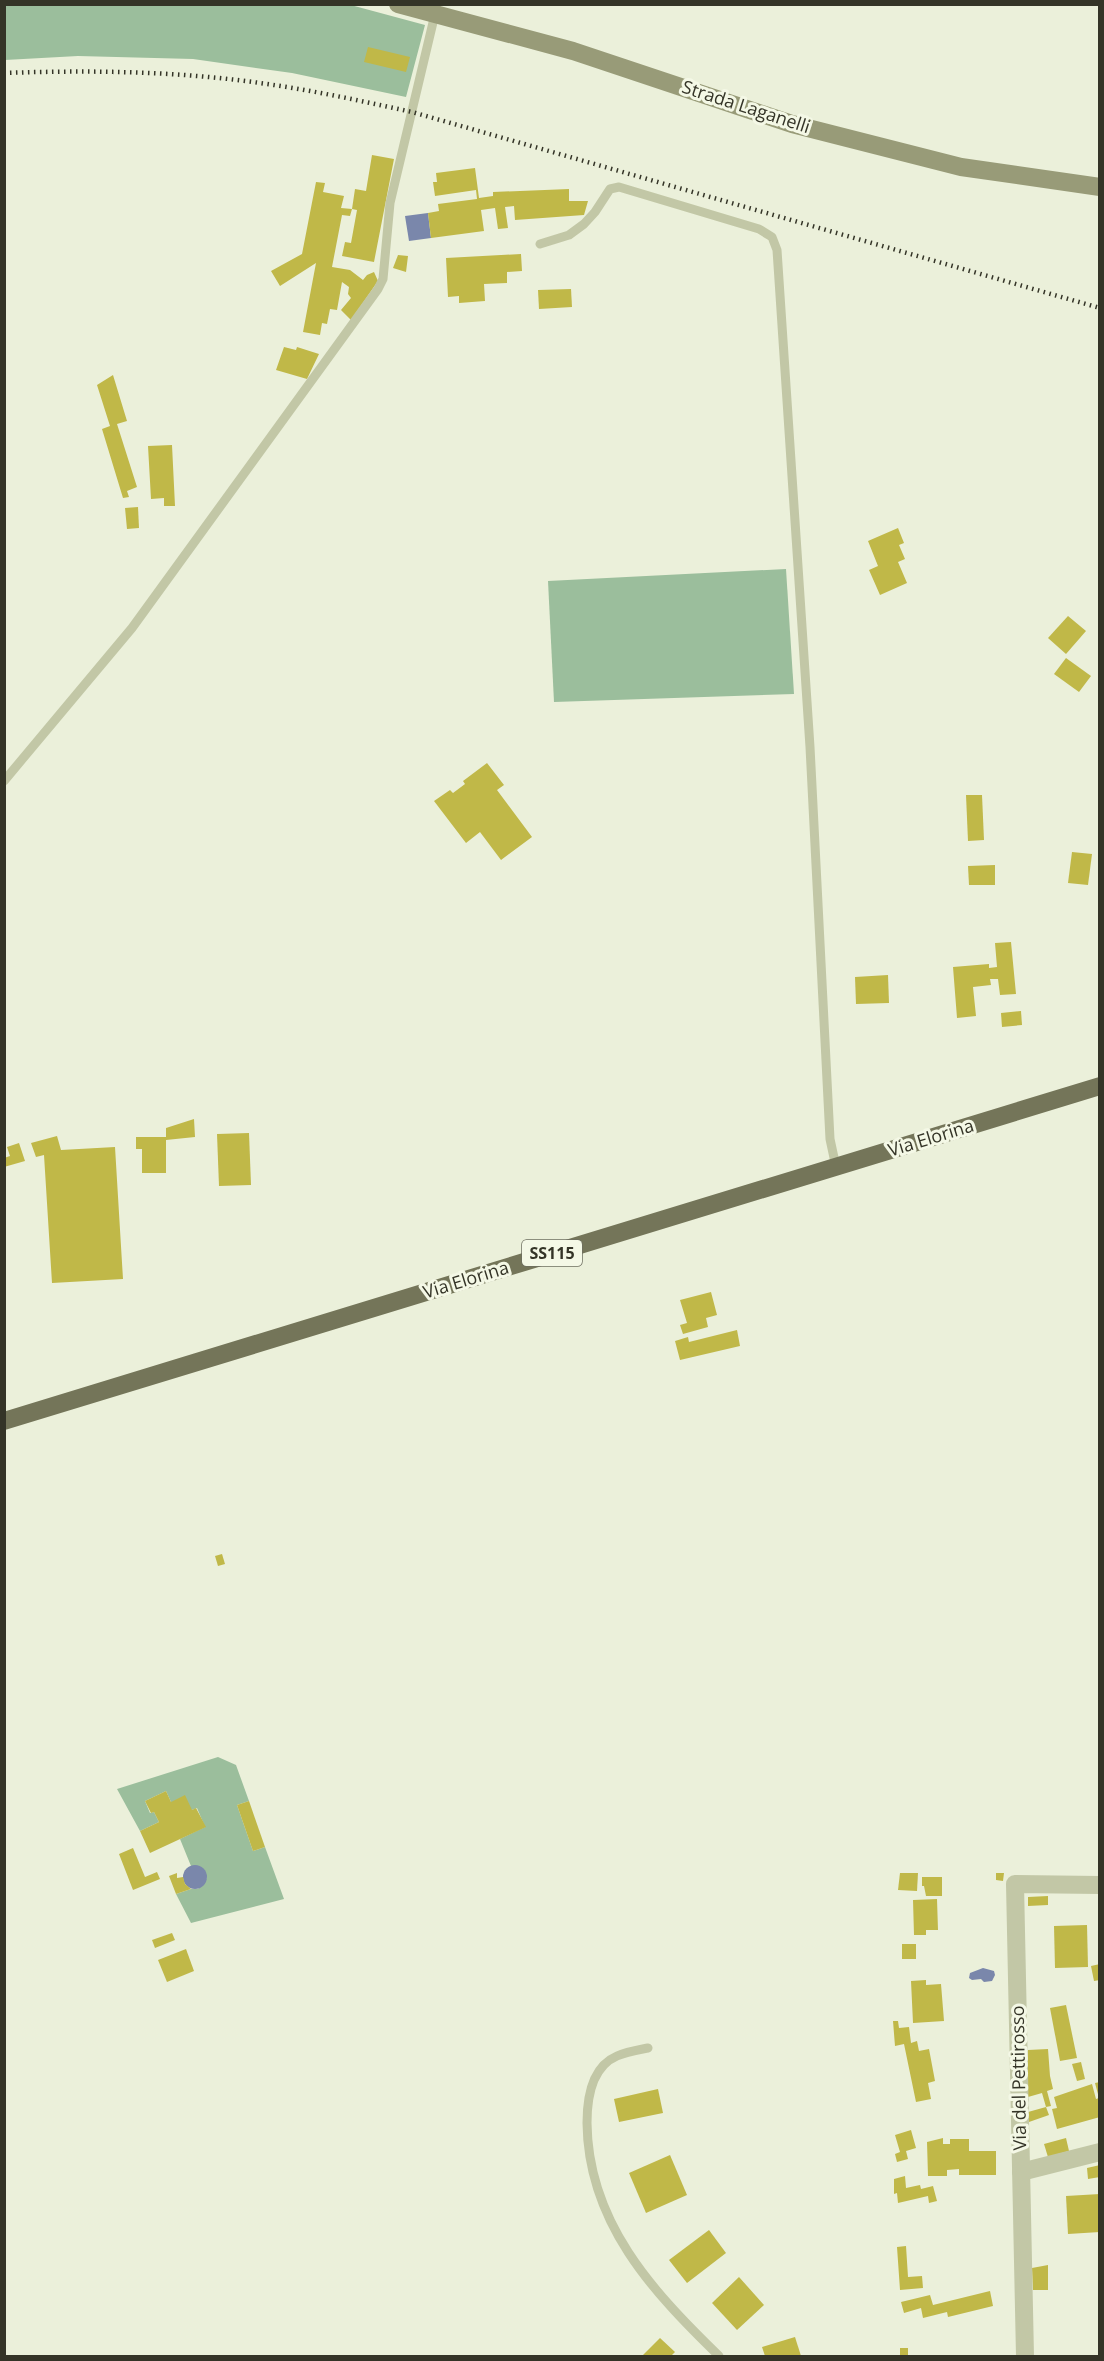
<svg xmlns="http://www.w3.org/2000/svg" width="1104" height="2361" viewBox="0 0 1104 2361" font-family="'Open Sans',sans-serif">
<style>
.green{fill:#9bbe9c}
.water{fill:#7a87ab}
.building{fill:#c0b848}
.lines{fill:none;stroke-linecap:round;stroke-linejoin:round}
.lane{stroke:#c2c7a6;stroke-width:9}
.street{stroke:#c2c7a6;stroke-width:18}
.secondary{stroke:#989b78;stroke-width:18}
.primary{stroke:#747559;stroke-width:18}
.rail{stroke:#343427;stroke-width:4.5;stroke-dasharray:1.5 4.5;stroke-linecap:butt}
.labels{text-anchor:middle;stroke-width:6;stroke-linejoin:round;paint-order:stroke}
.shield{fill:#f4f8e6;stroke:#6e6f60;stroke-width:1.5}
.shield-label{font-size:16px;font-weight:bold;fill:#343427}
.street-label{font-size:18px;fill:#343427;stroke:#f4f8e6}
</style>
<rect width="100%" height="100%" fill="#ebf0da"/>
<g class="green">
<polygon points="347,4 425,25 406,97 292,73 193,59 78,56 5,60 5,5"/>
<polygon points="786,569 794,694 554,702 548,581"/>
<path d="M218,1757L236,1765L249,1801L237,1805L253,1851L265,1847L284,1899L191,1923L176,1894L191,1889H198L207,1878C204,1869 201,1866 191,1866L180,1839L205,1827L197,1808L192,1810L171,1802L166,1791L145,1801L150,1813L154,1812L159,1822L140,1831L117,1789Z"/>
</g>
<g class="water">
<polygon points="428,213 431,238 409,241 405,216"/>
<circle cx="195" cy="1877" r="12"/>
<polygon points="983,1968 994,1971 995,1975 992,1981 984,1982 981,1979 972,1980 969,1978 970,1973"/>
</g>
<g class="building">
<polygon points="368,47 410,57 406,72 364,62"/>
<polygon points="372,155 394,159 374,262 342,256 345,242 351,243 357,210 352,209 355,189 366,191"/>
<polygon points="475,168 479,198 493,196 493,192 569,189 569,201 588,201 584,215 515,220 514,206 505,207 508,228 498,229 495,208 481,210 484,231 431,238 428,213 439,211 438,204 477,199 476,190 435,196 433,182 437,182 436,173"/>
<polygon points="316,182 325,183 323,192 344,196 341,208 352,209 350,216 342,215 332,267 350,270 363,280 367,275 374,272 378,281 351,320 341,310 351,298 348,294 349,287 342,282 337,310 330,309 327,324 322,323 320,335 303,332 316,263 280,286 271,271 302,254"/>
<polygon points="521,254 522,271 507,272 507,283 484,284 485,301 459,303 459,296 448,297 446,258"/>
<polygon points="398,255 408,256 406,272 393,268"/>
<polygon points="571,289 572,307 539,309 538,290"/>
<polygon points="284,347 296,350 297,347 319,354 307,379 276,370"/>
<polygon points="113,375 127,421 117,424 137,487 127,491 129,497 123,498 102,429 110,426 97,385"/>
<polygon points="172,445 175,506 164,506 164,498 151,499 148,446"/>
<polygon points="138,507 139,528 127,529 125,508"/>
<polygon points="898,528 904,543 899,545 905,559 898,562 907,583 880,595 869,570 878,566 868,541"/>
<polygon points="1068,616 1086,631 1066,654 1048,638"/>
<polygon points="1066,658 1091,676 1079,692 1054,674"/>
<polygon points="487,763 504,785 497,790 532,837 501,860 480,832 466,843 434,801 450,790 453,793 465,784 463,781"/>
<polygon points="966,795 982,795 984,840 968,841"/>
<polygon points="1072,852 1092,854 1088,885 1068,883"/>
<polygon points="995,865 995,885 969,885 968,866"/>
<polygon points="1011,942 1016,994 1000,995 998,979 990,979 991,985 973,987 976,1016 957,1018 953,967 989,964 989,968 997,967 995,943"/>
<polygon points="888,975 889,1003 856,1004 855,977"/>
<polygon points="1021,1011 1022,1025 1002,1027 1001,1013"/>
<polygon points="194,1119 195,1137 166,1140 166,1173 142,1173 142,1149 136,1149 136,1137 166,1137 166,1128"/>
<polygon points="249,1133 251,1185 219,1186 217,1134"/>
<polygon points="57,1136 61,1150 115,1147 123,1279 52,1283 44,1155 36,1157 31,1143"/>
<polygon points="19,1143 25,1161 4,1167 4,1158 10,1156 7,1147"/>
<polygon points="711,1292 717,1315 706,1318 708,1327 683,1334 680,1325 687,1323 680,1300"/>
<polygon points="737,1330 740,1346 680,1360 675,1341 688,1337 689,1342"/>
<polygon points="222,1554 225,1564 218,1566 215,1556"/>
<polygon points="166,1791 171,1802 185,1795 192,1810 196,1808 206,1827 150,1853 140,1831 159,1822 154,1812 151,1813 145,1801"/>
<polygon points="249,1801 265,1847 253,1851 237,1805"/>
<polygon points="133,1848 145,1877 157,1872 160,1879 133,1890 119,1854"/>
<polygon points="177,1873 177,1878 183,1877 185,1884 191,1889 176,1894 169,1876"/>
<polygon points="900,1873 918,1873 917,1891 898,1890"/>
<polygon points="996,1873 1004,1873 1003,1881 996,1880"/>
<polygon points="922,1877 942,1877 942,1896 926,1896 924,1886 922,1886"/>
<polygon points="1048,1896 1048,1905 1028,1906 1028,1897"/>
<polygon points="937,1899 938,1930 926,1930 926,1935 914,1935 913,1900"/>
<polygon points="1087,1925 1088,1967 1055,1968 1054,1926"/>
<polygon points="172,1933 175,1940 155,1948 152,1940"/>
<rect x="902" y="1944" width="14" height="15"/>
<polygon points="186,1949 194,1971 167,1982 158,1960"/>
<polygon points="1100,1964 1100,1980 1094,1981 1091,1966"/>
<polygon points="926,1980 926,1985 941,1984 944,2021 913,2023 911,1981"/>
<polygon points="1066,2005 1077,2058 1060,2061 1050,2008"/>
<polygon points="893,2021 898,2021 899,2028 909,2027 911,2043 917,2041 919,2051 929,2049 935,2081 928,2083 931,2099 916,2102 904,2044 895,2046"/>
<polygon points="1048,2049 1050,2076 1053,2089 1047,2091 1051,2106 1046,2107 1042,2093 1028,2097 1028,2050"/>
<polygon points="1081,2062 1085,2079 1077,2081 1072,2064"/>
<polygon points="1100,2082 1100,2117 1057,2129 1052,2109 1057,2108 1054,2097 1092,2084 1096,2099 1099,2098 1095,2083"/>
<polygon points="658,2089 663,2113 619,2122 614,2099"/>
<polygon points="1046,2107 1049,2115 1029,2122 1028,2112"/>
<polygon points="911,2130 916,2148 906,2151 908,2159 897,2162 895,2154 900,2152 895,2135"/>
<polygon points="943,2138 943,2144 950,2144 950,2139 969,2139 969,2151 996,2151 996,2175 959,2175 959,2169 947,2170 947,2176 928,2176 927,2142"/>
<polygon points="1066,2138 1069,2151 1048,2157 1044,2144"/>
<polygon points="670,2155 687,2195 646,2213 629,2173"/>
<polygon points="1100,2165 1100,2177 1088,2179 1087,2168"/>
<polygon points="905,2176 906,2188 920,2185 921,2189 933,2186 937,2201 929,2203 928,2196 898,2203 897,2193 894,2194 894,2179"/>
<polygon points="1100,2194 1100,2232 1068,2234 1066,2196"/>
<polygon points="709,2230 726,2253 687,2283 669,2260"/>
<polygon points="906,2246 908,2277 922,2276 923,2288 900,2290 897,2247"/>
<polygon points="1048,2265 1048,2290 1033,2290 1032,2268"/>
<polygon points="739,2277 764,2305 737,2330 712,2303"/>
<polygon points="990,2291 993,2306 948,2317 947,2312 923,2318 921,2308 904,2313 901,2302 930,2295 933,2305"/>
<polygon points="795,2337 801,2356 765,2356 762,2347"/>
<polygon points="660,2338 675,2352 671,2356 642,2356"/>
<rect x="900" y="2348" width="8" height="8"/>
</g>
<g class="lines">
<g class="lane">
<polyline points="540,244 569,235 584,224 595,212 610,189 619,187 759,229 772,237 777,250 810,747 830,1139 836,1167"/>
<polyline points="4,781 132,628 378,289 383,279 390,203 435,14"/>
<path d="M648,2048C638,2050 626,2052 617,2056C591,2067 587,2098 587,2123C588,2222 652,2291 719,2356"/>
</g>
<g class="street">
<polyline points="1021,2172 1100,2152"/>
<polyline points="1025,2356 1015,1884 1100,1885"/>
</g>
<polyline class="secondary" points="398,4 573,51 792,124 961,167 1100,187"/>
<polyline class="primary" points="4,1421 1100,1086"/>
<path class="rail" d="M4,73C89,70 176,71 260,83C311,90 362,101 412,112L1100,308"/>
</g>
<g class="labels">
<rect class="shield" x="522" y="1240" width="60" height="26" rx="4.5"/>
<g class="shield-label">
<text x="552" y="1259">SS115</text>
</g>
<g class="street-label">
<text transform="translate(746 107) rotate(18)" y="6">Strada Laganelli</text>
<text transform="translate(931 1138) rotate(-17)" y="6">Via Elorina</text>
<text transform="translate(466 1280) rotate(-17)" y="6">Via Elorina</text>
<text transform="translate(1019 2078) rotate(-91)" y="6">Via del Pettirosso</text>
</g>
</g>
<rect width="1104" height="2361" fill="none" stroke="#343427" stroke-width="12"/>
</svg>
